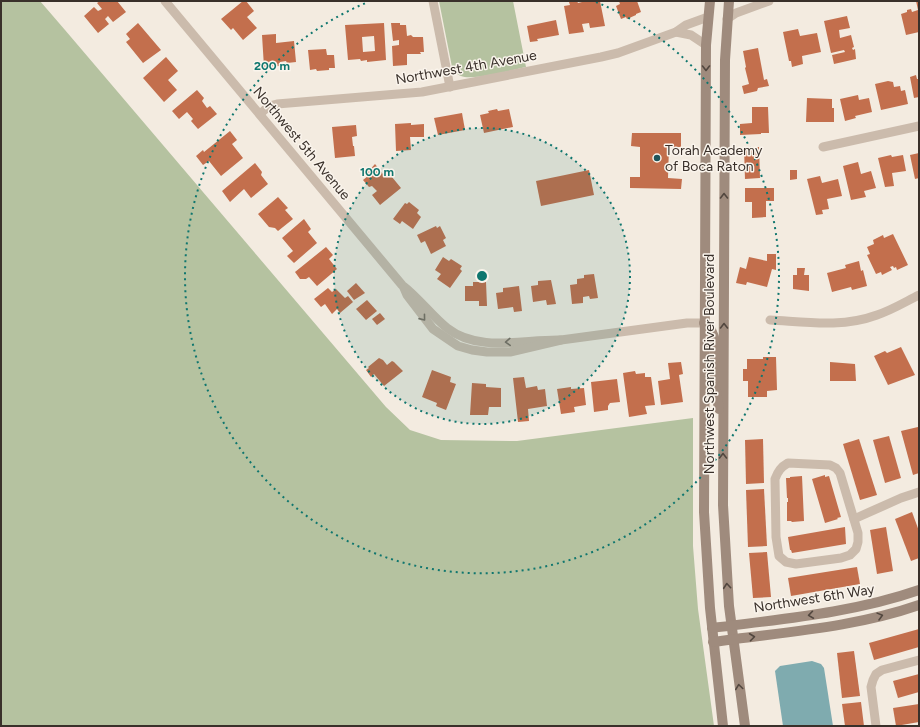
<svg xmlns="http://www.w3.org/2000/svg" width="920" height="727" viewBox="0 0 920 727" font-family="Figtree,sans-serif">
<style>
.green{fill:#b5c2a0}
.water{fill:#7fabaf}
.building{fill:#c36f4d;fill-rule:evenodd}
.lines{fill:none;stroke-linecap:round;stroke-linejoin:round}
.street{stroke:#cbbbac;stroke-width:9}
.secondary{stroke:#9f8b7d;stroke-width:10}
.oneway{stroke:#52473f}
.oneway2{stroke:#7b6f64}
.ring{fill:none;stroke:#0f766e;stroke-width:2;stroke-dasharray:2 4}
.poi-dot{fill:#20545a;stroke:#faf4ec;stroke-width:1.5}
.labels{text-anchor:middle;stroke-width:3;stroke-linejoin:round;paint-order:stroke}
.street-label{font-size:14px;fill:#39302a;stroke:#faf4ec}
.poi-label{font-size:14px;fill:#39302a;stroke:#faf4ec;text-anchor:start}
.centre{fill:#0f766e;stroke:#faf4ec;stroke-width:2}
.ring-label{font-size:12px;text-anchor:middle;font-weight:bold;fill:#0f766e;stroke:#faf4ec;stroke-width:3;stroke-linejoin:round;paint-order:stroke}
</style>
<rect width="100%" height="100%" fill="#f3ebe0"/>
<g class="green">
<polygon points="1,1 40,1 65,30 386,407 410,430 441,440 517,441 693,418 693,546 698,609 714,726 1,726"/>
<path d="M439,1H513L526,67C513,70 472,81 461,76C456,74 454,71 452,67Z"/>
</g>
<polygon class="water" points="812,661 821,664 824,668 833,726 783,726 775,671 780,666"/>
<g class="building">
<polygon points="100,1 117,1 126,12 113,22 108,16 105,19 109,24 98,33 84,16 94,7 98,11 102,9 97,3"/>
<polygon points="243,1 246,1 254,11 247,17 257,28 243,40 233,28 231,30 221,19"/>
<polygon points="577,1 578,3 586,1 600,1 605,26 590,28 589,23 582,24 584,32 569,34 564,6 570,5 569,2"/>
<polygon points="619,1 637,1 641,12 636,14 636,15 627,19 626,17 621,19 616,6 620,4"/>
<polygon points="916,1 919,1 919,32 906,35 901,14 907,12 907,10 911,9 912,12 918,10"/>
<polygon points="847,16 850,28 839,30 840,38 851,35 854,47 852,48 853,50 855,49 856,59 834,64 832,55 845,52 844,50 831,53 824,21"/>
<polygon points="556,20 559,35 537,39 538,41 530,42 527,26"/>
<polygon points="138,23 161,50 143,63 126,42 130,39 126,34"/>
<path d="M384,23L386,60L367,62V60L361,61L360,59L348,60L345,25ZM374,36L375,51L363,52L362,37Z"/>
<polygon points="391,23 400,23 400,25 406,25 407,36 411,35 413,37 423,37 424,52 420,52 421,54 407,54 407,65 393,66 392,46 399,45 399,40 393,41"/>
<polygon points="798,29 800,36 817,33 821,52 802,56 803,64 792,67 791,61 789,61 783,32"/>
<polygon points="276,34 276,43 294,41 296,62 287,63 286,61 280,62 280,66 264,67 262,35"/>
<polygon points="758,48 764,80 767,79 769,86 758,88 757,91 744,94 742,86 749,84 745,68 746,67 743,51"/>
<polygon points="326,49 327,55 334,55 335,68 329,68 329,70 317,71 316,69 310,70 308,50"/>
<polygon points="166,57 178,71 168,80 177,90 164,102 143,78"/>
<polygon points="916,75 917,79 919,79 919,97 914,98 910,77"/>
<polygon points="888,81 893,82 894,87 900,86 901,91 905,90 908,104 881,110 875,84"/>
<polygon points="197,90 204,98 202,101 207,108 210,106 217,114 198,129 191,121 193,119 187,112 179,119 172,111"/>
<polygon points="858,95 859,100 869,98 872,112 855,116 856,118 845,121 840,99"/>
<polygon points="807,98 832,99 832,108 834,108 834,122 806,122"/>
<polygon points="752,107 768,107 769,133 761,133 761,134 740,135 740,124 752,123"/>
<polygon points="497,109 498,111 509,109 513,127 484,133 480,115 489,113 488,111"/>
<polygon points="462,113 465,130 438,135 434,118"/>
<polygon points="411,123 411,125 424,124 424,137 410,137 411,150 396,151 395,124"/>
<polygon points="356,125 357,136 352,137 353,146 354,146 355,156 335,158 332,127"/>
<polygon points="230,131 237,140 232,144 243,158 221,176 209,161 203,165 196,156 203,150 204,152"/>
<polygon points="632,133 681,133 681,147 669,147 668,178 682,179 681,189 630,188 630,177 640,177 640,147 631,146"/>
<polygon points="759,147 760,178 745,179 744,148"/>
<polygon points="919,153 919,178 915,179 910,155"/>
<polygon points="891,155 892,157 903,155 906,171 892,173 894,186 885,187 878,158"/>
<polygon points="858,162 861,174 871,171 876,188 864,191 866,197 851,200 843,166"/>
<polygon points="255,163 262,172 261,175 268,184 251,198 244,189 230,202 222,191"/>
<polygon points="375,164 383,174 387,171 401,188 380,205 372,195 377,191 372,186 369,187 363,180 368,176 366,174"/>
<polygon points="589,170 594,195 541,206 536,181"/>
<polygon points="790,170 797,170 797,179 790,180"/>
<polygon points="820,176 822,183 838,179 842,196 827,199 829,209 822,210 823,214 816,215 807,179"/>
<polygon points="745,188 774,188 774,201 766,201 766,217 752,218 752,202 745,202"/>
<polygon points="278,197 288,208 285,210 293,219 278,231 275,228 269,227 258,214"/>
<polygon points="409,202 419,210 417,213 421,217 413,229 402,221 400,224 393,219 405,203 407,204"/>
<polygon points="304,219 311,229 308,232 317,243 294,263 287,256 293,251 282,238"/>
<polygon points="436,226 437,228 440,226 446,238 443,240 446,246 431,254 425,241 421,243 417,235"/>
<polygon points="893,234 908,265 897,270 896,267 894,268 893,266 890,267 892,270 882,275 881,272 876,274 867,255 870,254 867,247 874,244 873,240 883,235 884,238"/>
<polygon points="326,247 333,255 329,259 337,269 317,286 309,277 306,279 300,279 295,272"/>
<polygon points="767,254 776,254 776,270 772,269 767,287 747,282 746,285 736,283 740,267 746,269 749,257 767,261"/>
<polygon points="443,257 449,261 451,259 462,266 460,269 462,271 450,288 437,279 441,274 435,270"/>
<polygon points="859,261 861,271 863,270 867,286 852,290 851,287 832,292 827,273 846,268 845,265"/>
<polygon points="797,268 805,268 804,275 809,275 809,291 793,289 793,275 797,275"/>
<polygon points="594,274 598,298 590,299 589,296 583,297 583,303 572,304 570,285 577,284 577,279 584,278 584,275"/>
<polygon points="551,280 556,304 547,305 546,300 533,302 531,286 538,285 538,281"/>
<polygon points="473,282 486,282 487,306 479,306 479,301 465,301 465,286 473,286"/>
<polygon points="356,283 365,293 354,300 347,291"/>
<polygon points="519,286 522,311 514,312 513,307 498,309 496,293 503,292 503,288"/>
<polygon points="328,288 332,292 336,289 345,298 348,296 353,302 340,313 337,309 332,314 325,304 321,307 314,299"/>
<polygon points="367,300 377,311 366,320 356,309"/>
<polygon points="380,313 385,319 377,325 372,319"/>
<polygon points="901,347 915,375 888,385 874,356 885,351 887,353"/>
<polygon points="763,357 776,357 777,390 767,391 767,397 748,397 748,381 743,381 743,369 747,369 747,359 763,359"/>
<polygon points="379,358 383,360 387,365 392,361 394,362 403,371 384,386 374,374 371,377 366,370 369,368 368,367"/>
<polygon points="681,362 683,374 679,375 683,402 661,405 658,381 670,379 668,363"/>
<polygon points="830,362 855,364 856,381 830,381"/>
<polygon points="432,370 451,377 450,382 456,384 446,410 436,406 437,403 422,397"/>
<polygon points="635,371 636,374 645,373 645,377 651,377 655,405 645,406 647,414 629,417 623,373"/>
<polygon points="524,377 526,388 537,386 538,390 545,389 547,406 528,409 529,421 518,422 513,378"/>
<polygon points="617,379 620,402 610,403 608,406 608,410 594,412 591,382"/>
<polygon points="472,383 486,384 486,387 501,388 501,407 489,407 488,415 470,415"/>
<polygon points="571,387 571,389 584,388 586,405 574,407 575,412 561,414 557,389"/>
<polygon points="918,427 919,473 913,475 901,431"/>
<polygon points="889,436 901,478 885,483 873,440"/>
<polygon points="763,439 764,483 746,484 745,440"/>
<polygon points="859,439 877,495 860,500 843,444"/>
<polygon points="825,475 825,477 829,476 841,517 837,518 838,519 825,523 812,479"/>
<polygon points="802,476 804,521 792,522 791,521 787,521 787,502 788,502 788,498 787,498 786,478 790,478 790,477"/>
<polygon points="764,489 767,546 748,547 746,490"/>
<polygon points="912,512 919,531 919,558 911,561 895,519"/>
<polygon points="845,527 846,544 792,553 791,550 790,550 788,537"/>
<polygon points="886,527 893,571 877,574 870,530"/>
<polygon points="767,552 771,597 753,598 749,553"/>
<polygon points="857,567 860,584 791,596 788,578"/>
<polygon points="919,629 919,647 874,660 869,643"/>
<polygon points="854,651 860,696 842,698 837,653"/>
<polygon points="919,674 919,692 898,698 893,681"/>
<polygon points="861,702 864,726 845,726 842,704"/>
<polygon points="919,704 919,722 896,726 893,708"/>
</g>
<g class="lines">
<g class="street">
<path d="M165,1L402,285C419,298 431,315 447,328C479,353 524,339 561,340"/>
<polyline points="433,1 450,87"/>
<polyline points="727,19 736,13 769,1"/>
<polyline points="676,32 691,35 706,45"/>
<polyline points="260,114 269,106 277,104 422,92 601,57 618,53 676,32 686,25 708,17"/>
<polyline points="823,147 919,126"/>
<polyline points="404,288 407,295 433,329 458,346 472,350 487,352 510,352 561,340 687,323 704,323"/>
<path d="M770,320C806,322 842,328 877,315C892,310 905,302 919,295"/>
<path d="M788,463L830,465L836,468L840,473L858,533V542L856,549L850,555L841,558L796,564L786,562L779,556L776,537L775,479C778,471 781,467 788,463Z"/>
<polyline points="854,519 901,498 919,492"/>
<polyline points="876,726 871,687 873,680 876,674 882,670 919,660"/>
</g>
<g class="secondary">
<polyline points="710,1 706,45 704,512 710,608 723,726"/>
<polyline points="729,1 725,60 723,505 729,606 745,726"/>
<polyline points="704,323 711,330 714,337 715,385 719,409"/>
<path d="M712,628C781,619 853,613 919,590"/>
<path d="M713,642C782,632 853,628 919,605"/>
</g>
</g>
<defs><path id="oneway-chevron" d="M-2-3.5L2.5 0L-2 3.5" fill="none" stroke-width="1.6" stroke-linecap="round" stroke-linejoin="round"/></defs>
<g class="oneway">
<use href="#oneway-chevron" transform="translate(706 68) rotate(90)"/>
<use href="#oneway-chevron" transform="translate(724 196) rotate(-90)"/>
<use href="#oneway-chevron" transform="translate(724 326) rotate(-90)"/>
<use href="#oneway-chevron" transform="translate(723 456) rotate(-90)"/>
<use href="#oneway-chevron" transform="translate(727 586) rotate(-95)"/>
<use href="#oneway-chevron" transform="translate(811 615) rotate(172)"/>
<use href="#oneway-chevron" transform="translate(880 616) rotate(-15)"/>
<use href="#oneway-chevron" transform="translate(752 637) rotate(-7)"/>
<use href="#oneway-chevron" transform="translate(739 687) rotate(-98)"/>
</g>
<g class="oneway2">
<use href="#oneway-chevron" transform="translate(423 318) rotate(51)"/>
<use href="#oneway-chevron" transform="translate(508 342) rotate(177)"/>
</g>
<circle cx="482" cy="276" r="148" fill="#0f766e" fill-opacity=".12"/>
<g class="ring">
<circle cx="482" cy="276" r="148"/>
<path d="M596 2A297 297 0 1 1 368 2"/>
</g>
<circle class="poi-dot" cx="657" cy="158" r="4"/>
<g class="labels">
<g class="street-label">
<text transform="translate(466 67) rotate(-10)" y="5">Northwest 4th Avenue</text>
<text transform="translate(302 143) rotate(50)" y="5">Northwest 5th Avenue</text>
<text transform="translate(709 364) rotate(-90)" y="5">Northwest Spanish River Boulevard</text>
<text transform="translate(814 598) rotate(-9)" y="5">Northwest 6th Way</text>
</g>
<g class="poi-label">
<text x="665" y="155">Torah Academy<tspan x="665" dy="16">of Boca Raton</tspan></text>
</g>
</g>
<circle cx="482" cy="276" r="6" class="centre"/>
<g class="ring-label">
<text x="272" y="70">200 m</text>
<text x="377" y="176">100 m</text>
</g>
<rect width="920" height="727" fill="none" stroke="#39302a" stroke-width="4"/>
</svg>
